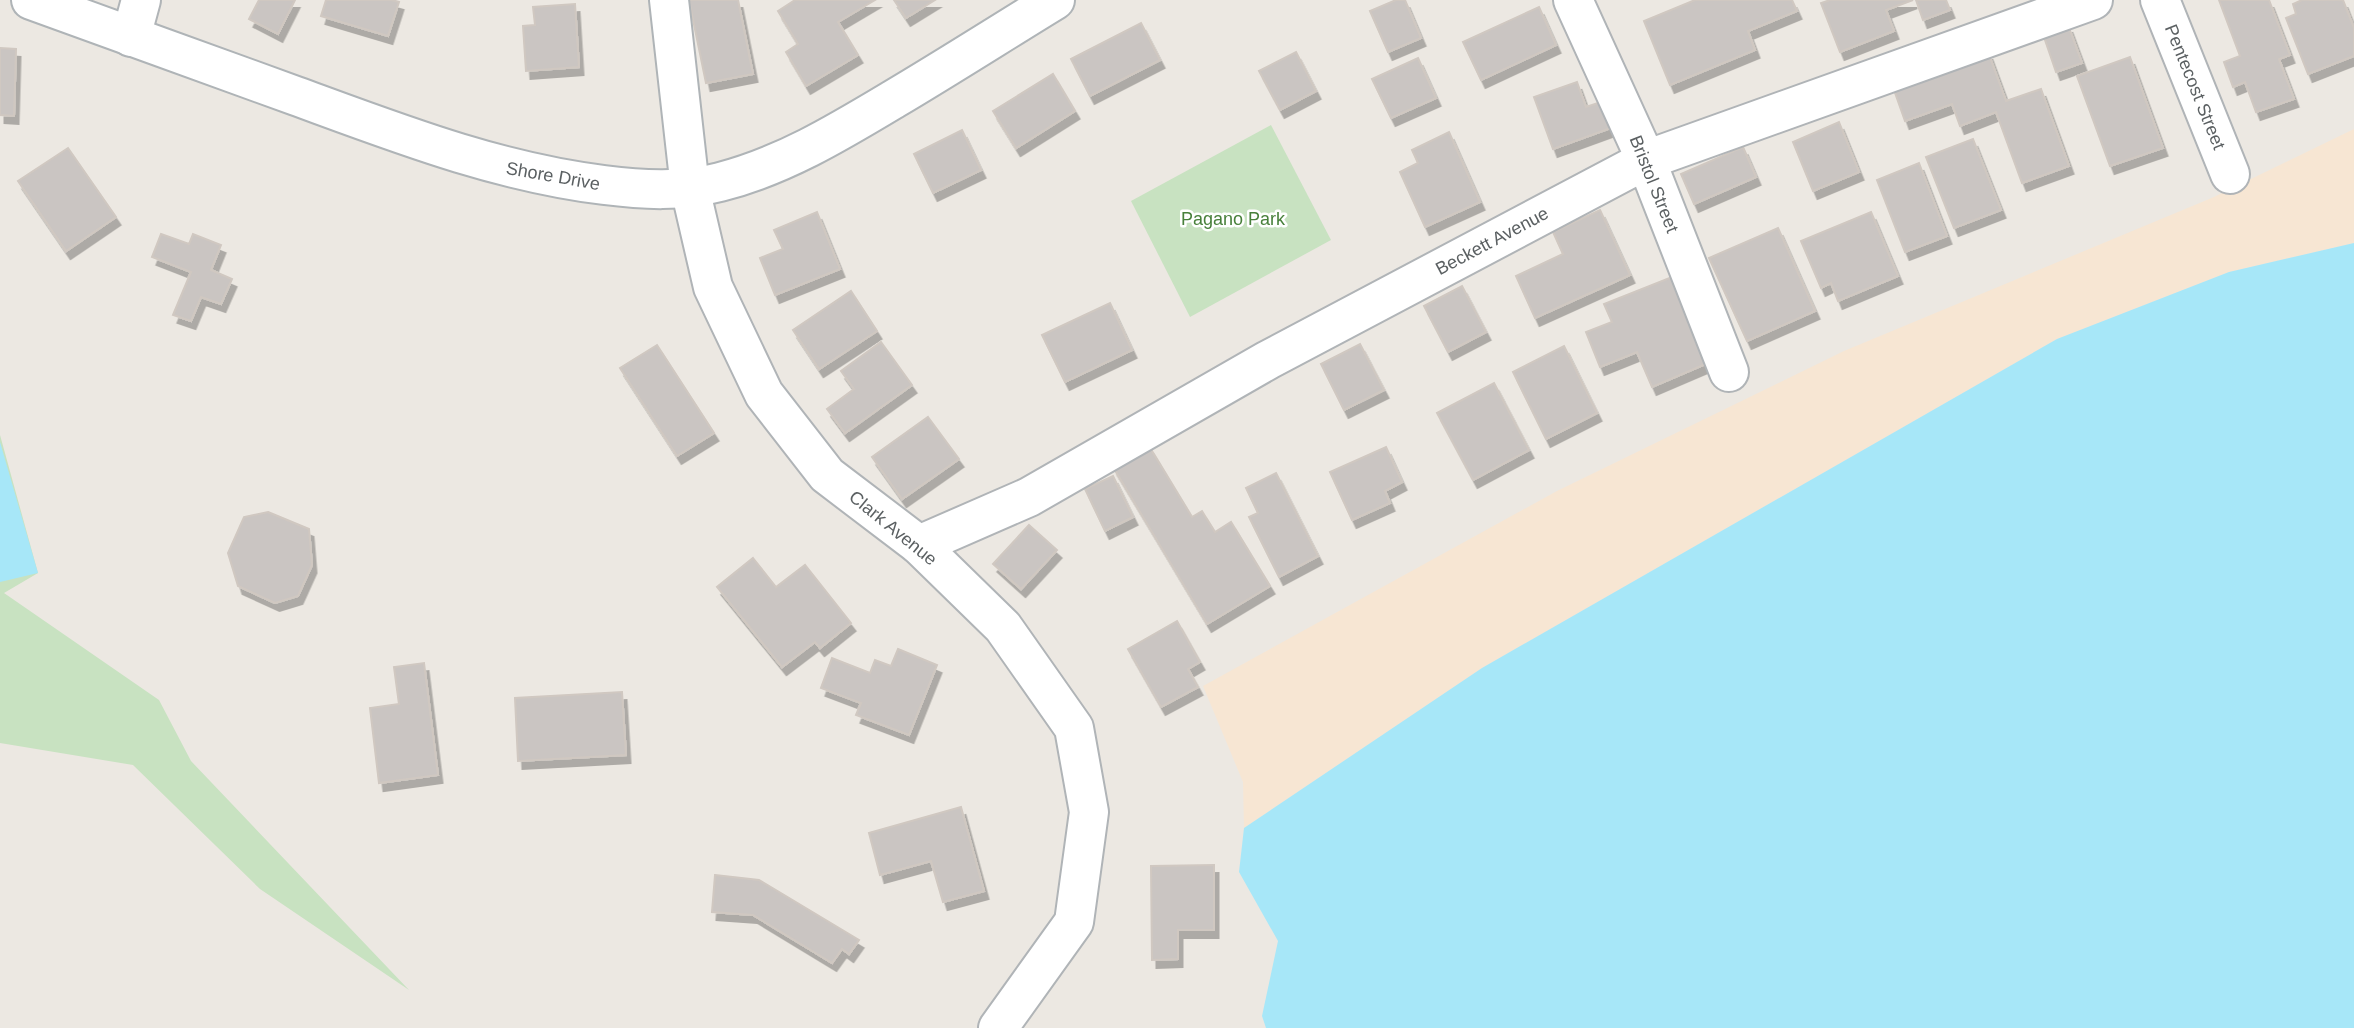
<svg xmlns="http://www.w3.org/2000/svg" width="2354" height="1028" viewBox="0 0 2354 1028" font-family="Helvetica,sans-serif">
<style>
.green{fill:#c8e2c1}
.sand{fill:#f7e6d3}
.water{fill:#a7e7f8}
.building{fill:#cac5c2;stroke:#d0c8c1;stroke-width:2;filter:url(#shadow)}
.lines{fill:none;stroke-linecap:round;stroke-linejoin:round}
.street-casing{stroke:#b0b4b7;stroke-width:42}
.secondary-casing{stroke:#afb4b7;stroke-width:42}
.street{stroke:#fff;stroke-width:38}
.secondary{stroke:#fff;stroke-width:38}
.labels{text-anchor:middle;stroke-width:5;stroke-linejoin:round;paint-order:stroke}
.street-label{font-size:18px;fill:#5b6062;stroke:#fff}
.park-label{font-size:18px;fill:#48803b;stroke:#fff}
</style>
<defs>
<filter id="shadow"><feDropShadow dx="4.5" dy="8" stdDeviation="0" flood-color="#0004"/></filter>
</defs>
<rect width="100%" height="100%" fill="#ece8e2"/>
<g class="green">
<polygon points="1271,125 1331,240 1190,317 1131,201"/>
<polygon points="0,435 38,573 4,593 159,700 191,761 409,990 260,889 133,765 0,743"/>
</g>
<polygon class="sand" points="2354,129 2354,243 2229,272 2057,339 1482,668 1244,828 1243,782 1203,686 1557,491 1844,351 2214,197"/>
<g class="water">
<polygon points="2354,243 2354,1028 1266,1028 1262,1016 1278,941 1239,872 1244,828 1482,668 2057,339 2229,272"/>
<polygon points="0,442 38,573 0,582"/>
</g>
<g class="building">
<polygon points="259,0 295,0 278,34 249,19"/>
<polygon points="326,0 392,0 399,2 388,36 321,16"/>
<polygon points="689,0 738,0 753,74 706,83"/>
<polygon points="795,0 875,0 838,22 858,55 806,86 786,52 798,44 778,11"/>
<polygon points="894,0 935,0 906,18"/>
<polygon points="1396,0 1405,0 1421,38 1388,52 1370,11"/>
<polygon points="1695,0 1792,0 1797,11 1748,31 1755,50 1670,85 1644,21"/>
<polygon points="1830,0 1913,0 1886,10 1894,31 1840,52 1821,3"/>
<polygon points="1916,0 1946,0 1950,10 1923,20"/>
<polygon points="2219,0 2269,0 2290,55 2279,59 2294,99 2256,112 2245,82 2233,87 2224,62 2240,56"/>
<polygon points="2302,0 2343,0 2354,28 2354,56 2308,74 2286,18 2296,14 2293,4"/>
<polygon points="575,4 579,67 526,71 523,26 535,25 533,7"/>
<polygon points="1539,7 1556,45 1481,80 1463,42"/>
<polygon points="1141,23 1160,60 1090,96 1071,59"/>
<polygon points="2068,25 2082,63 2056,72 2043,34"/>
<polygon points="0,48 16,49 14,116 0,115"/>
<polygon points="1296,52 1316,91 1280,110 1259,71"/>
<polygon points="1988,52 2006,101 2041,89 2069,166 2022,183 1996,112 1960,126 1952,104 1905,121 1893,87"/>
<polygon points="2130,57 2163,148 2110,166 2077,76"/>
<polygon points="1418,58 1436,98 1391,118 1372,79"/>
<polygon points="1053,74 1075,111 1016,148 993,111"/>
<polygon points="1577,82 1586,107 1601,102 1611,128 1553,149 1534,97"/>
<polygon points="1839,122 1859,172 1813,191 1793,142"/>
<polygon points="962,130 981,170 933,193 914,154"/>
<polygon points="1449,132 1480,202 1425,227 1400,172 1418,163 1412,150"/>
<polygon points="1973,139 2001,210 1954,228 1926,157"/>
<polygon points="1743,147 1756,177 1694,204 1681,174"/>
<polygon points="68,148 116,217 66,251 18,181"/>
<polygon points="1919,163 1947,236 1905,252 1877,180"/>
<polygon points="1600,210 1630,275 1535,318 1516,276 1563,254 1553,232"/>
<polygon points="817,212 840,269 775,295 760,258 783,249 774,230"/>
<polygon points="1871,212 1898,276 1838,301 1831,283 1821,288 1801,241"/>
<polygon points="1778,228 1815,311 1747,341 1709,258"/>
<polygon points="161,234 189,244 193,234 221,245 211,270 232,279 221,304 201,297 191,321 173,315 191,272 152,257"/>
<polygon points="1672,277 1708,363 1652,387 1637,352 1600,367 1586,332 1612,322 1604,304"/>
<polygon points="1462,286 1486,332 1448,352 1424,306"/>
<polygon points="851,291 877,331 819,369 793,330"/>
<polygon points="1110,303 1132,350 1065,382 1042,335"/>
<polygon points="881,342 912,385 845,433 827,409 854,389 841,371"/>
<polygon points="1360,344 1384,390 1344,410 1321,364"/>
<polygon points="657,345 714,433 677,456 620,368"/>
<polygon points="1564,346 1597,413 1546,439 1513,372"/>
<polygon points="1494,383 1529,450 1473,480 1437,413"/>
<polygon points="928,417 959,459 902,499 872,457"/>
<polygon points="1149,446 1192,517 1202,511 1215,532 1231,522 1270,586 1207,624 1113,467"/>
<polygon points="1386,447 1402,482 1385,491 1390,503 1352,520 1330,472"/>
<polygon points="1276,473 1318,556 1279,577 1249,517 1258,513 1246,488"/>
<polygon points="1113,476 1133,517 1105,531 1085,489"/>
<polygon points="268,512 309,529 312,565 298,596 275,603 238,586 228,553 244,517"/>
<polygon points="1029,525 1057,550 1021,589 993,564"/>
<polygon points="753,558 776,587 805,565 851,623 820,648 815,642 782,667 717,587"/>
<polygon points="1177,621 1200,662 1188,669 1198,687 1161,707 1128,649"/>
<polygon points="898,649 937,665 909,735 856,715 861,703 821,688 832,658 870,673 875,660 891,666"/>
<polygon points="424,663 438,775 379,783 370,708 399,704 394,667"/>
<polygon points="622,692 626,755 518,761 515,698"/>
<polygon points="961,807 984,891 943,902 931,861 880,875 869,833"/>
<polygon points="1214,865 1214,930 1178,930 1178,959 1152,960 1151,866"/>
<polygon points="715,875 759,880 859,940 849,954 842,949 832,963 753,915 712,912"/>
</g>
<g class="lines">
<g class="street-casing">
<g id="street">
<polyline points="1573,0 1646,160 1729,372"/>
<polyline points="2160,0 2230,174"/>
<polyline points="131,37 141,0"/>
<polyline points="690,188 713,287 764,394 827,475 919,545 1003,627 1074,728 1089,812 1074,922 998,1028"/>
<polyline points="919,545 1029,497 1268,360 1646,160 2093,0"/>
</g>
</g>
<g class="secondary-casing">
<g id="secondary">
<path d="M31,0C119,32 208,64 296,96C397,133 497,172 604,185C643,190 682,192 720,182C783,166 839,132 894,99C948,67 1001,33 1055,0"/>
<polyline points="669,0 690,188"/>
</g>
</g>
<use href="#street" class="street"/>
<use href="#secondary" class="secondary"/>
</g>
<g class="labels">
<g class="street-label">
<text transform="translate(2195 87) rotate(68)" y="6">Pentecost Street</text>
<text transform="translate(553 176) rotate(10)" y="6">Shore Drive</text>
<text transform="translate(1654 184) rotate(68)" y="6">Bristol Street</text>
<text transform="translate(1492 241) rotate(-28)" y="6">Beckett Avenue</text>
<text transform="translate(893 528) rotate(39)" y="6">Clark Avenue</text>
</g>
<g class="park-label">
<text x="1233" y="225">Pagano Park</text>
</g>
</g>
</svg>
